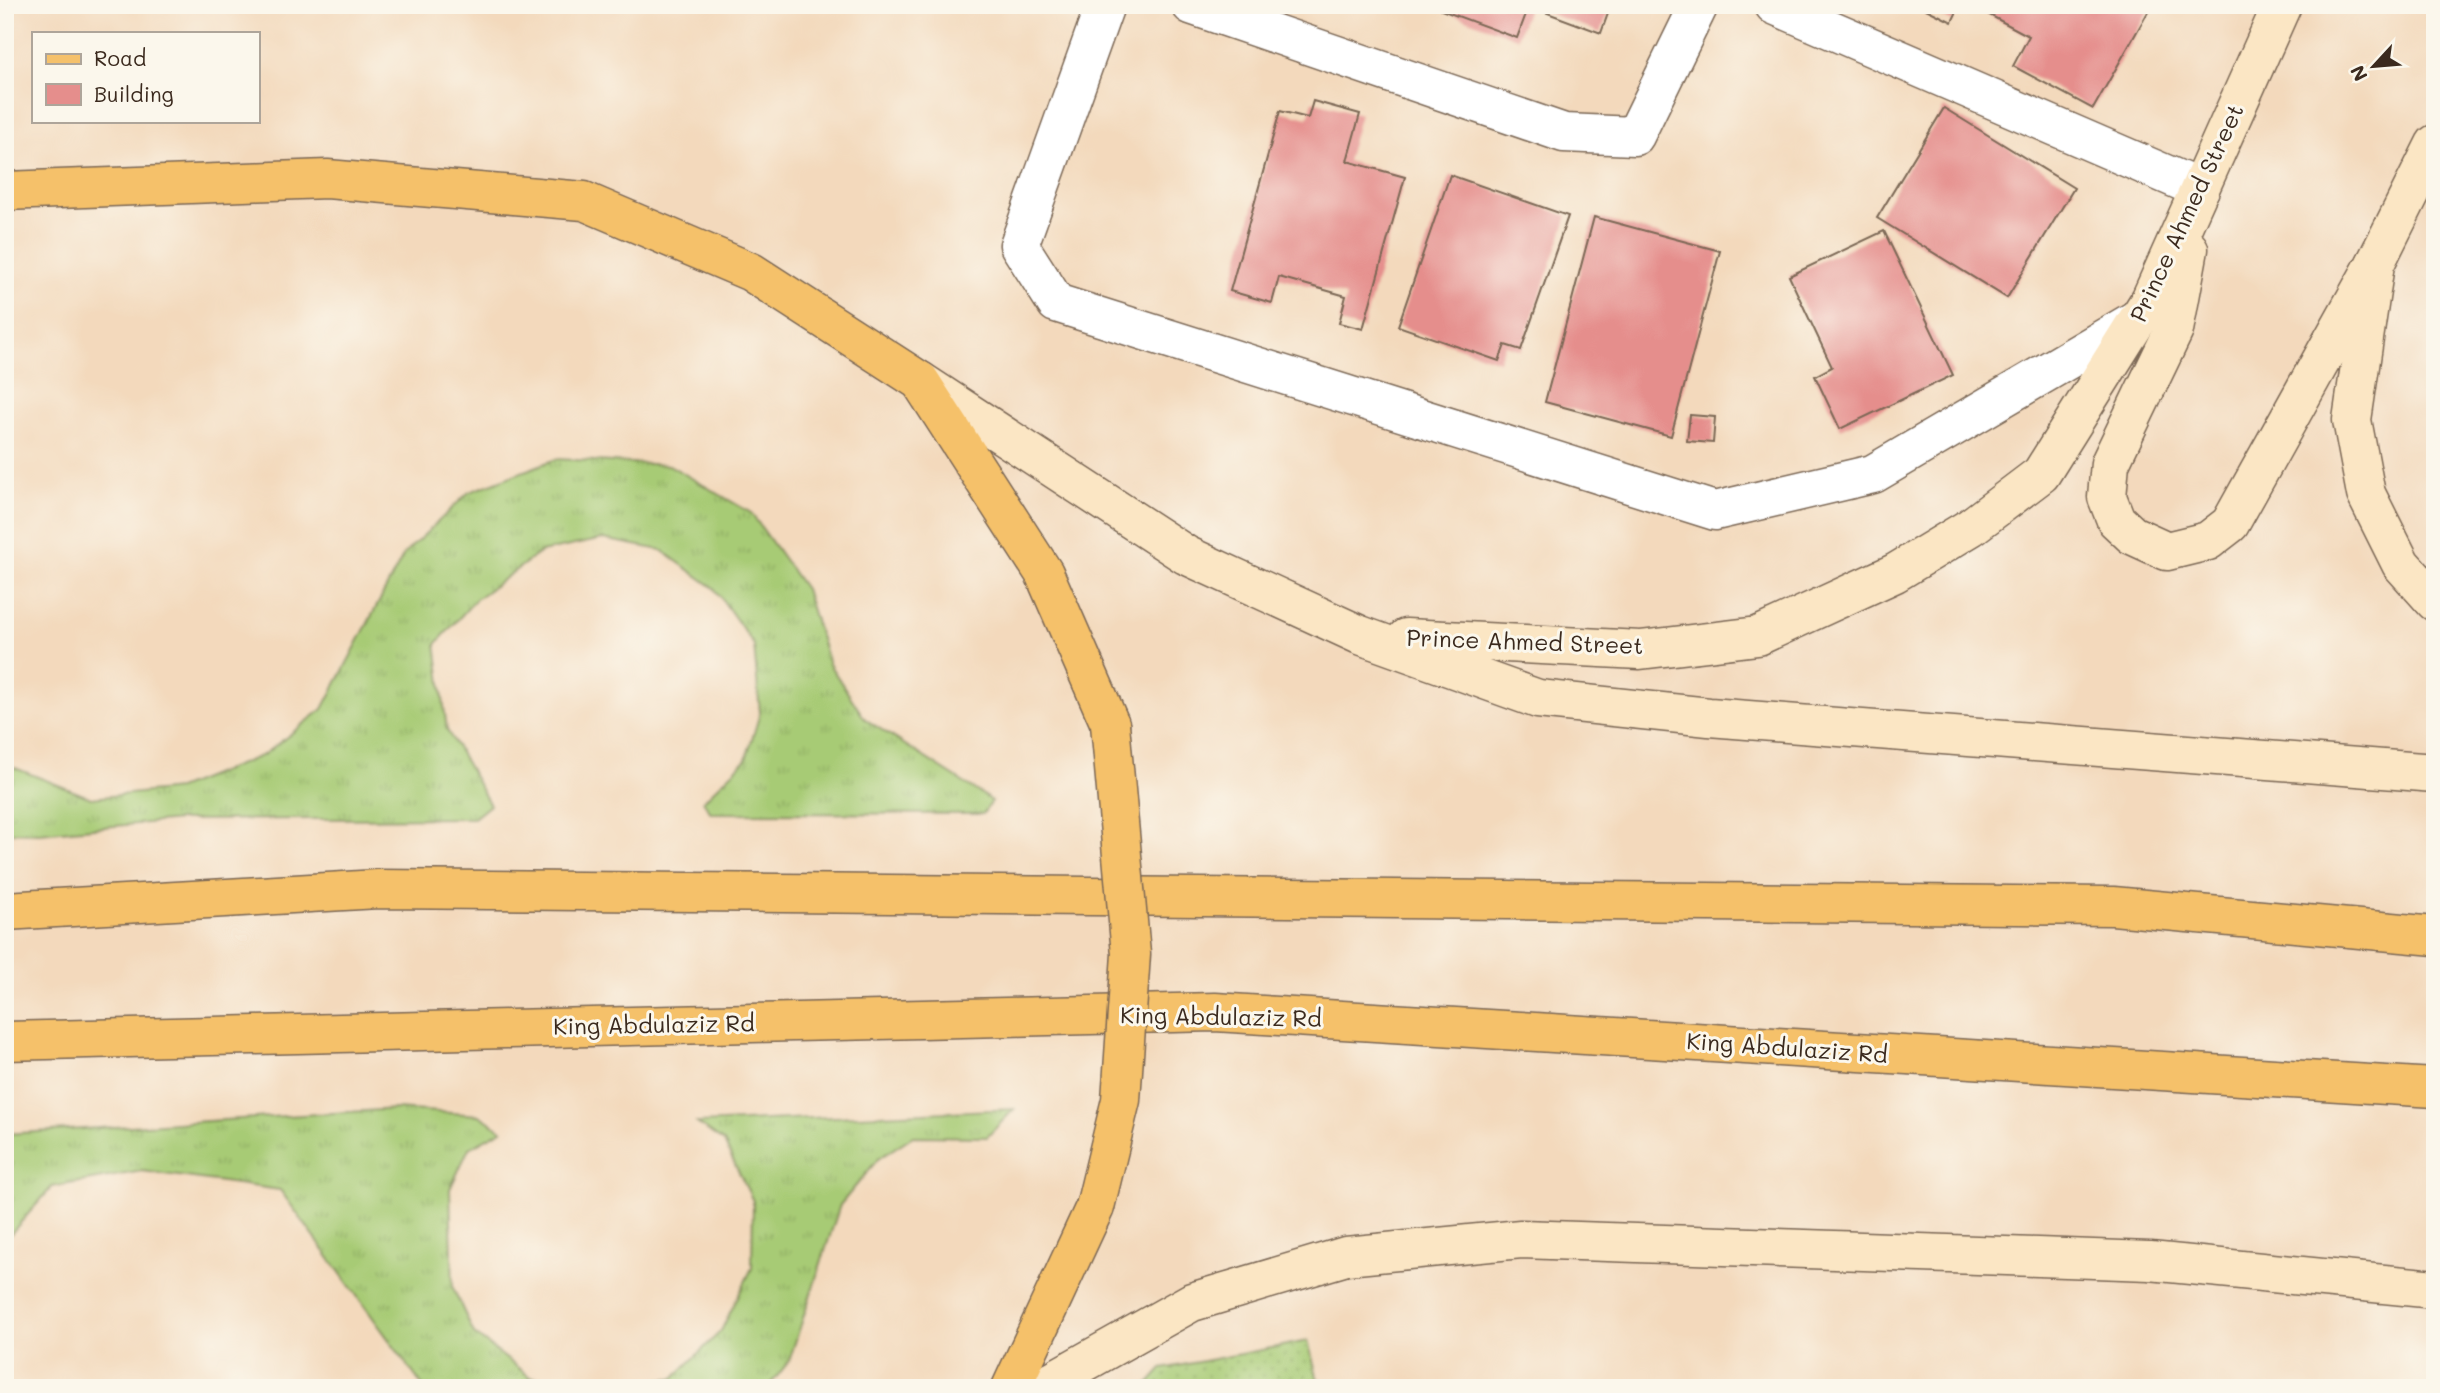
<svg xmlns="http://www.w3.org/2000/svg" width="2440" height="1393" viewBox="0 0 2440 1393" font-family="Mali,sans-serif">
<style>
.grass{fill:url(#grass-tufts);stroke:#717a4a;stroke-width:2}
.park{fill:url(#park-dots);stroke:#717a4a;stroke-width:2}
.building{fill:#e58e8c}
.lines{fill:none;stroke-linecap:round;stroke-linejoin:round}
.street-casing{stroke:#7b6755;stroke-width:41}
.secondary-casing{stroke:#7b6755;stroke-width:41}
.primary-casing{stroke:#7b6755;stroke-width:41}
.highway-casing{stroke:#7b6755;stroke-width:41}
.street{stroke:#fff;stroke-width:38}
.secondary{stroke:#fbe6c4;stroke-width:38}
.primary{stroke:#f5c16b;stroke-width:38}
.highway{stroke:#f5c16b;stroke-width:38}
.primary-bridge-casing{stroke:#7b6755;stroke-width:41;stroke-linecap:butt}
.primary-bridge{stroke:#f5c16b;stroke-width:38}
.labels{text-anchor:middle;stroke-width:6;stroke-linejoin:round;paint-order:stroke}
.street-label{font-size:23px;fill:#3b2a1e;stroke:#fbf7ec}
</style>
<defs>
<pattern id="grass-tufts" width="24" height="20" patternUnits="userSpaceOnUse" patternTransform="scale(1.75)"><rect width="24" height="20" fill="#a7cb75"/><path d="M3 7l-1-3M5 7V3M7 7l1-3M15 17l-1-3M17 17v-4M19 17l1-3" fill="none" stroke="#91ae65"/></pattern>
<pattern id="park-dots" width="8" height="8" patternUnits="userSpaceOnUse" patternTransform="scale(1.75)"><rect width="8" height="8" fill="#a7cb75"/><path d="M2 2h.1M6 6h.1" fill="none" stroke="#91ae65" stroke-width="1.8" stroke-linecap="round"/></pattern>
</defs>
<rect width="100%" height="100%" fill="#fbf7ec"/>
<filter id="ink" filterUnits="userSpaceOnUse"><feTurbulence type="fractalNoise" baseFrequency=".0143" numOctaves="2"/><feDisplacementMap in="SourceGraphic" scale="14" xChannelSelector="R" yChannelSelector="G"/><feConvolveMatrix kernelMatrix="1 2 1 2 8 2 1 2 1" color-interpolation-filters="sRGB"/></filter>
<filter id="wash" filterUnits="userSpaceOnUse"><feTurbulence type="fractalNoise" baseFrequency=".00686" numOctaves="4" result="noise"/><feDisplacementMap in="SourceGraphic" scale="28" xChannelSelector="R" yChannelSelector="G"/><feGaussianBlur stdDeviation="1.57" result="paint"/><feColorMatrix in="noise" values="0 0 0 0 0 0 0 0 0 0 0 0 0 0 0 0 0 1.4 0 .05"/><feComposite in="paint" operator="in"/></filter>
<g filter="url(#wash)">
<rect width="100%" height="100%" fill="#f3d9bc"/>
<g class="grass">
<polygon points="556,459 669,465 751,513 805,589 829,664 865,719 992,801 983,814 711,813 703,801 746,759 760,713 754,645 714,588 661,550 603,539 541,552 476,599 436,644 447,730 490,805 474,818 179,820 39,833 5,832 5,764 91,798 178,789 263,755 323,709 404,554 469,492"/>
<polygon points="396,1109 479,1115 502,1130 469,1148 450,1189 453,1288 474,1334 530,1377 596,1386 674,1378 721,1331 752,1268 753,1201 724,1142 697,1123 1014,1109 987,1137 913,1136 878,1159 840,1205 789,1361 768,1388 424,1388 280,1190 142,1171 52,1187 5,1240 5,1134"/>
</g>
<polygon class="park" points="1308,1341 1320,1388 1145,1388 1162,1369"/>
<g id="blocks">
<g class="building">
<polygon points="1443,5 1611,5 1601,33 1529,6 1517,38 1441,10"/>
<polygon points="1918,5 1960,5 1952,22"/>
<polygon points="1984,5 2152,5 2093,109 2013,66 2029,36 1982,11"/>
<polygon points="1313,101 1360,114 1347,161 1405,177 1363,329 1339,323 1346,296 1279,277 1272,303 1230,291 1280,111 1308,118"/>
<polygon points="1944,108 2074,188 2007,298 1877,218"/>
<polygon points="1450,175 1568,216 1521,350 1505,345 1499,361 1398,326"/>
<polygon points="1594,217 1720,251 1671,436 1545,402"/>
<polygon points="1884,231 1953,375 1840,429 1815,376 1832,367 1789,276"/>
<polygon points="1690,415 1715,417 1713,443 1687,441"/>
</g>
</g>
</g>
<g filter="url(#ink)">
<use href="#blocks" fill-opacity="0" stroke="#7b6755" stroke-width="2"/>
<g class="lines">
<g class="street-casing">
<g id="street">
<polyline points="1105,5 1019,245 1056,303 1715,511 1873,474 2139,318"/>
<polyline points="1191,5 1564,133 1635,136 1699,5"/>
<polyline points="1774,5 2200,189"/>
</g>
</g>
<g class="secondary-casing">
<g id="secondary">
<polyline points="2435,144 2375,264 2352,420 2366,494 2401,564 2435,602"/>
<polyline points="2189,249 2174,330 2110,463 2107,497 2116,520 2132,535 2167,551 2208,541 2230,524 2375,264"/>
<polyline points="920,381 1186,555 1360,635 1538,699 1709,717 2435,773"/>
<polyline points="1406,638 1640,650 1758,636 1895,573 1971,527 2041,474 2150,300 2282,5"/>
<polyline points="1039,1388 1192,1302 1346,1256 1521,1239 2150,1261 2435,1289"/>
</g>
</g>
<g class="primary-casing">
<g id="primary">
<polyline points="5,191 327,179 584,201 751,272 920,381 1044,573 1110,724"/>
<polyline points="1011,1388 1095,1207"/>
</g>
</g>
<g class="highway-casing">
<g id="highway">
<polyline points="5,911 378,889 2113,906 2435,936"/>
<polyline points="5,1041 1215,1012 2435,1088"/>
</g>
</g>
<use href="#street" class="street"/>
<use href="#secondary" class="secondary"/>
<use href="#primary" class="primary"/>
<use href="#highway" class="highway"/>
<g class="primary-bridge-casing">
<polyline id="primary-bridge" points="1095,1207 1121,1100 1131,954 1110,724"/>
</g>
<use href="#primary-bridge" class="primary-bridge"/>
</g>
</g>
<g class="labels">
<g class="street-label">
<text transform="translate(2187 213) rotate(-65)" y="8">Prince Ahmed Street</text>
<text transform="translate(1525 642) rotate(2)" y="8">Prince Ahmed Street</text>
<text transform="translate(1221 1017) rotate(1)" y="8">King Abdulaziz Rd</text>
<text transform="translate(654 1025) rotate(-1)" y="8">King Abdulaziz Rd</text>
<text transform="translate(1787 1048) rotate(4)" y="8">King Abdulaziz Rd</text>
</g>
</g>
<rect width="2440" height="1393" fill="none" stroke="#fbf7ec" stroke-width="28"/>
<rect x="32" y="32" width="228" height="91" fill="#fbf7ec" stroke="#aea59a" stroke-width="2"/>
<rect x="46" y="54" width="35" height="10" fill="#f5c16b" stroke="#aea59a" stroke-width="2"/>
<text x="94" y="66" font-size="21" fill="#3b2a1e">Road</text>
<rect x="46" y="84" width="35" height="21" fill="#e58e8c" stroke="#aea59a" stroke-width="2"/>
<text x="94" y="102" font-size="21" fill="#3b2a1e">Building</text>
<g transform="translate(2374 66) rotate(244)" stroke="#fbf7ec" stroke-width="5" paint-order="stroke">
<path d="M0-5L12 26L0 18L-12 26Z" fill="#3b2a1e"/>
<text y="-10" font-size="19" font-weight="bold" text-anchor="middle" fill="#3b2a1e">N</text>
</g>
</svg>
